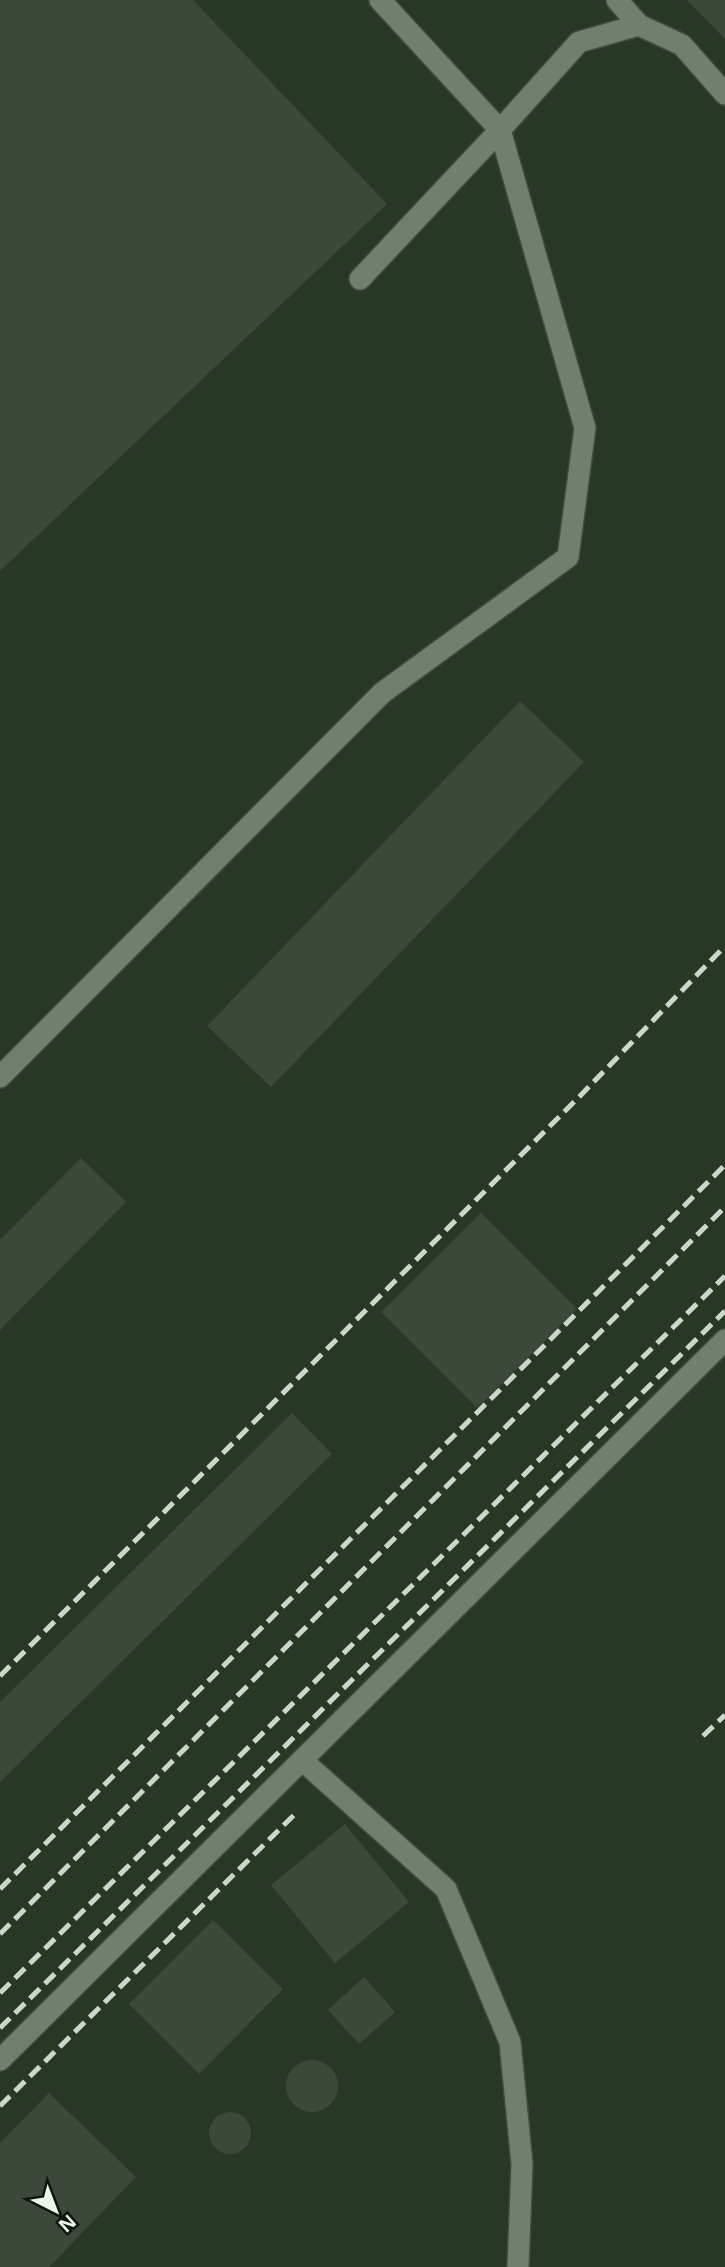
<svg xmlns="http://www.w3.org/2000/svg" width="725" height="2267" viewBox="0 0 725 2267" font-family="'Noto Sans',sans-serif">
<style>
.built{fill:#273825}
.building{fill:#3c493a}
.lines{fill:none;stroke-linecap:round;stroke-linejoin:round}
.minor-casing{stroke:#414c40;stroke-width:24}
.minor{stroke:#717f6f;stroke-width:21}
.rail{stroke:#cdd6cc;stroke-width:5;stroke-dasharray:14 7;stroke-linecap:butt}
</style>
<rect width="100%" height="100%" fill="#222f21"/>
<rect class="built" x="0" y="0" width="725" height="2267"/>
<g class="building">
<polygon points="0,0 193,0 387,204 0,571"/>
<polygon points="687,0 725,0 725,39"/>
<polygon points="520,701 584,762 271,1087 207,1026"/>
<polygon points="81,1158 126,1202 0,1330 0,1240"/>
<polygon points="481,1213 577,1309 477,1408 381,1312"/>
<polygon points="292,1413 332,1454 0,1782 0,1702"/>
<polygon points="345,1824 409,1902 335,1963 271,1885"/>
<polygon points="213,1920 283,1989 199,2074 129,2004"/>
<polygon points="364,1977 395,2012 359,2044 328,2010"/>
<circle cx="312" cy="2086" r="26"/>
<polygon points="49,2093 136,2177 49,2267 0,2267 0,2143"/>
<circle cx="230" cy="2133" r="21"/>
</g>
<g class="lines">
<g class="minor-casing">
<g id="minor">
<polyline points="617,0 639,25"/>
<polyline points="360,279 500,130 579,42 639,25 682,45 725,94"/>
<polyline points="0,1077 382,693 568,557 585,428 500,130 380,0"/>
<polyline points="302,1760 446,1889 510,2042 522,2164 518,2267"/>
<polyline points="0,2060 725,1340"/>
</g>
</g>
<use href="#minor" class="minor"/>
<g class="rail">
<polyline points="0,1676 581,1095 725,946"/>
<polyline points="703,1736 725,1715"/>
<polyline points="0,1889 725,1165"/>
<polyline points="0,1934 725,1207"/>
<polyline points="0,1993 725,1276"/>
<polyline points="0,2028 725,1311"/>
<polyline points="0,2106 297,1812"/>
</g>
</g>
<g transform="translate(56 2211) rotate(138)" stroke="#10150f" stroke-width="5" paint-order="stroke">
<path d="M0-5L12 26L0 18L-12 26Z" fill="#edf5ec"/>
<text y="-10" font-size="19" font-weight="bold" text-anchor="middle" fill="#edf5ec">N</text>
</g>
</svg>
